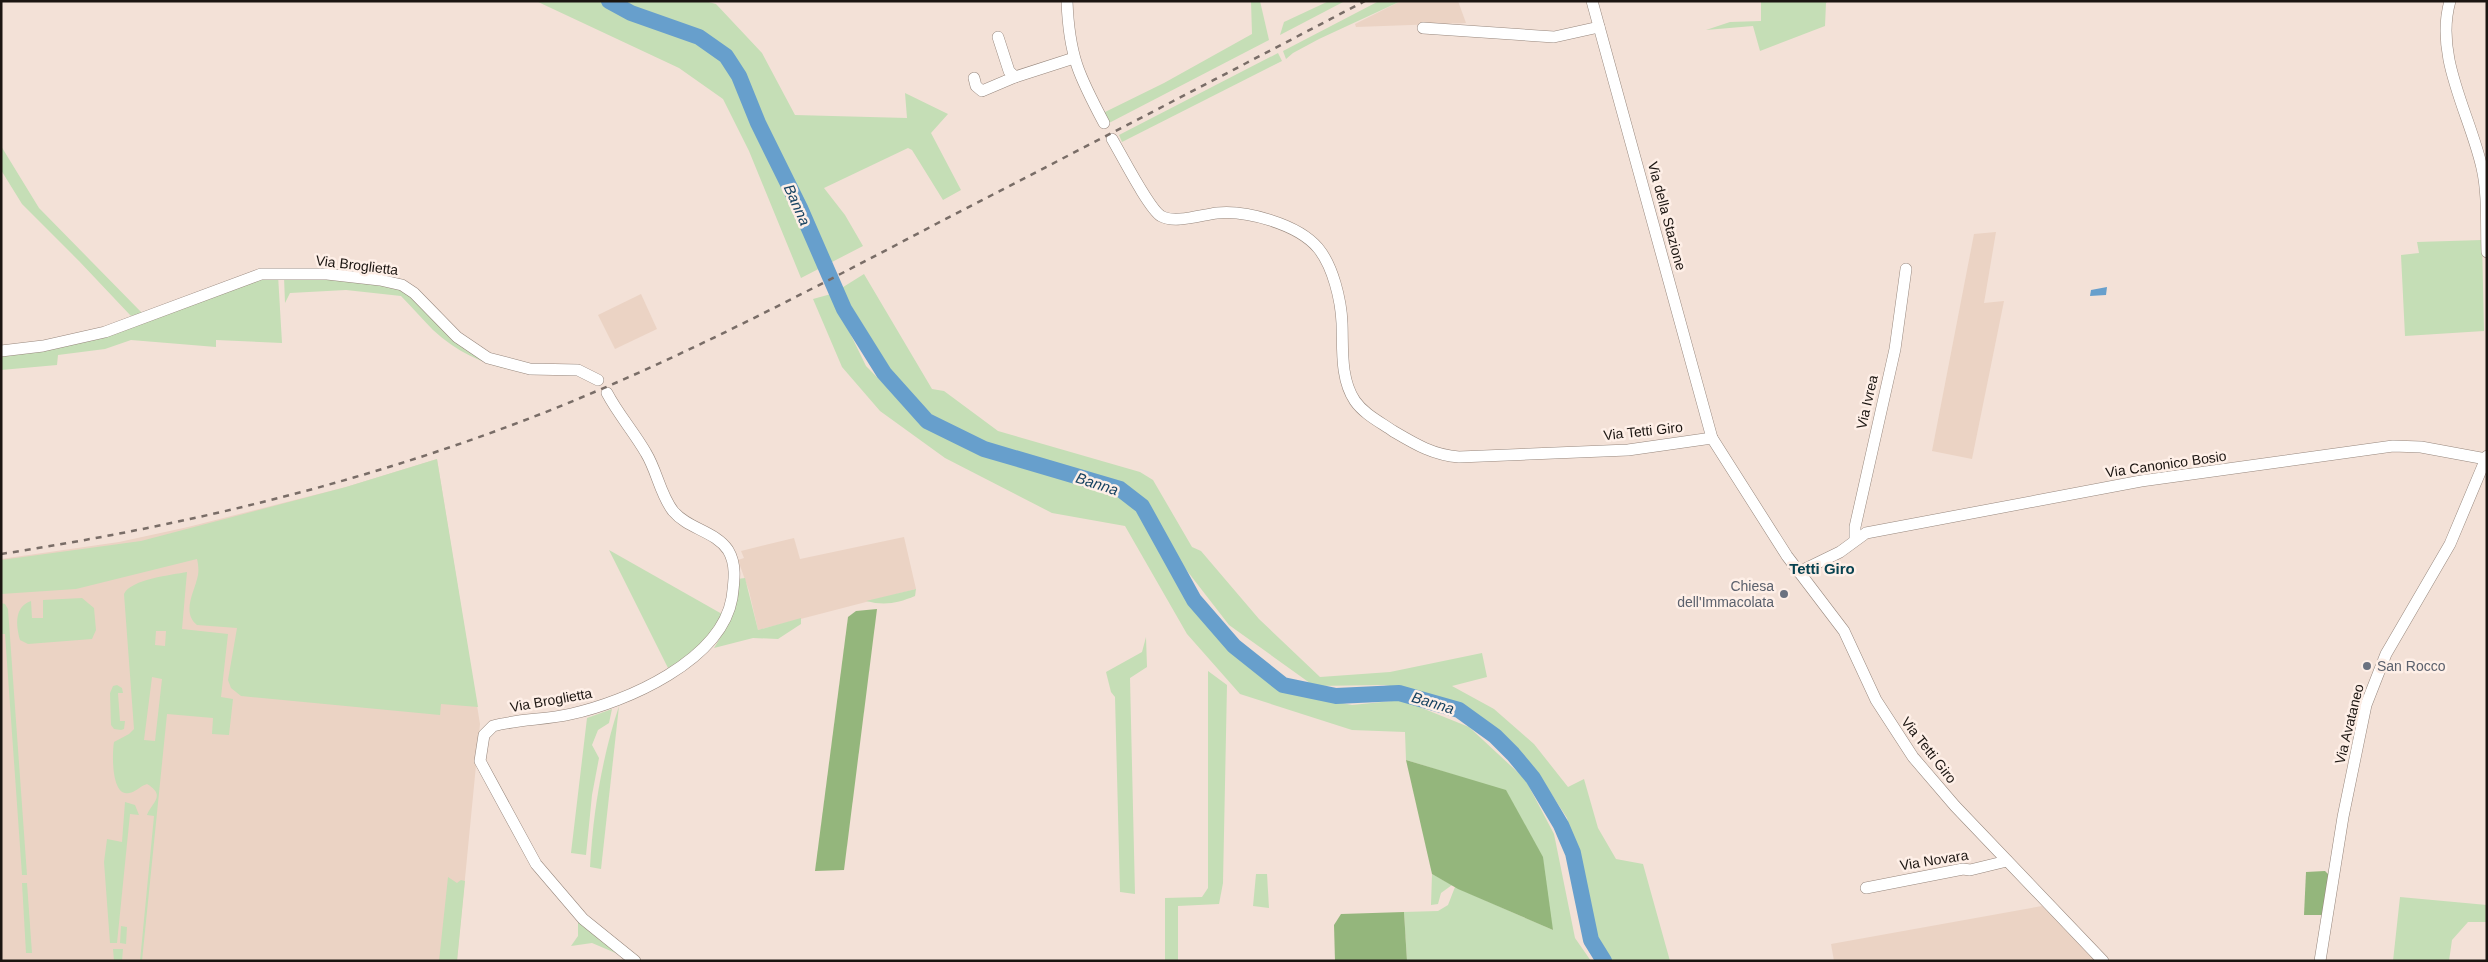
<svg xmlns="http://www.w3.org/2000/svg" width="2488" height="962" viewBox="0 0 2488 962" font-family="Arial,sans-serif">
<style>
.built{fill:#ebd3c4}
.green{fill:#c5deb6;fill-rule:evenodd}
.forest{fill:#94b67c}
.water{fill:#679fcc}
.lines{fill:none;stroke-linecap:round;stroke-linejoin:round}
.river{stroke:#679fcc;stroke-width:16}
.street-casing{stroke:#97877d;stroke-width:12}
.street{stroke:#fff;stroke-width:11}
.rail{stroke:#796d67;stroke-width:2.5;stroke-dasharray:6 6;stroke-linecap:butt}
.worship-dot{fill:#6b7280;stroke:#feefe7;stroke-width:2}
.labels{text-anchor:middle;stroke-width:5;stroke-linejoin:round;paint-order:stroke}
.street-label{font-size:14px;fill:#1b1511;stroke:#feefe7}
.worship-label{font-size:14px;fill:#5b616d;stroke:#feefe7;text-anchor:end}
.water-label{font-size:15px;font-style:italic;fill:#174362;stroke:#feefe7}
.neighbourhood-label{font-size:15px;font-weight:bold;fill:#074250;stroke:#feefe7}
</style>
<rect width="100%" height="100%" fill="#f3e1d7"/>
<g class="built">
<polygon points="1401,1 1458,1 1466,23 1356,27 1355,24"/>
<polygon points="1996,232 1984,303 2004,301 1972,459 1932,451 1974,234"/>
<polygon points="641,294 657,329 615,349 598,315"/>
<polygon points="437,459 480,724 457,961 1,961 1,559 119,542 188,527 346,487"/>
<polygon points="904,537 916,589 758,630 749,591 738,560 744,558 741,551 794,538 800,559"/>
<polygon points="2042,906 2095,961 1834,961 1831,944"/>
</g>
<g class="green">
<polygon points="536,1 705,1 716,4 762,53 795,115 907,118 905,93 948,114 931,133 961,190 943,200 912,150 908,148 824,188 845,215 863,246 801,278 749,151 723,99 679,68"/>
<polygon points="1251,1 1260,1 1269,40 1109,123 1103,113 1164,83 1252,34"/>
<polygon points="1329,1 1345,1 1280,35 1284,22"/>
<polygon points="1379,1 1401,1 1319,39 1293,53 1286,59 1283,51"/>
<polygon points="1761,1 1828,1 1826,3 1825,26 1760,51 1753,26 1706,30 1730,22 1761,21"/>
<polygon points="1278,53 1282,61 1122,142 1119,135"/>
<polygon points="1,146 39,208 142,313 131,316 79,261 22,204 1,170"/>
<polygon points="2482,240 2484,331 2405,336 2401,255 2419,253 2417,242"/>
<polygon points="864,274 932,389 944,391 998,431 1140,472 1153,480 1192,547 1201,551 1259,619 1320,677 1390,672 1482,653 1487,677 1452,686 1494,709 1534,744 1568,787 1584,779 1598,828 1616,859 1643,864 1670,961 1607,961 1589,919 1579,865 1567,818 1537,772 1501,732 1463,708 1407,689 1384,685 1314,686 1229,625 1181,563 1147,502 1121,485 989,446 935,420 888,373 840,289"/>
<polygon points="278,275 282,343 216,340 216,347 131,340 105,349 58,355 57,365 1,370 1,354 32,352 260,278"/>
<path d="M284,277L391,283L400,288L483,357L537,373C496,370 464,358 433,330C422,319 412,307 401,296L346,290L290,293L285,303Z"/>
<polygon points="831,294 866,366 923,424 978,453 1113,494 1137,509 1187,601 1228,649 1281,691 1352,705 1402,700 1469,727 1525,779 1554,834 1575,938 1591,961 1407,961 1404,912 1438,911 1448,905 1455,887 1553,930 1506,791 1406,760 1405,732 1352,730 1240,694 1187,634 1125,526 1052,513 945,458 880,411 842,367 813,299"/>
<path d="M437,459L478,707L441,704L440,715L241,696L231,688L228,680L237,628L197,625C181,612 195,591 198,575C199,570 198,563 197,559L76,589L1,594V560L141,541L346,487Z"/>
<path d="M609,550L722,614C707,643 696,652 668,668Z"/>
<path d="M187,572L182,629L228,634L221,697L233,699L229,735L212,734L213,718L167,714L142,961H140L154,816L147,815C151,803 167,796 147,784C140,786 136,792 129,793C111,797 112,753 114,742L129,734L134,729L124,594C131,579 172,575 187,572ZM156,631H166L165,646L155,645ZM152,677L162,679L155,741L144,740Z"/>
<path d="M745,578L758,630L801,618V624L778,639L753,638L714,648C731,621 735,611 737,579Z"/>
<path d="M916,589L915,596C898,603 885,606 866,601Z"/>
<path d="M82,598L94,608L96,630L92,639L28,644L20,640C16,625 14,607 31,601L32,618H43V600Z"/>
<polygon points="1,603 5,604 8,609 27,875 22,875 5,634 1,634"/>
<polygon points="1146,637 1147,667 1130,678 1135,894 1120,892 1115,697 1111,692 1106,672 1142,652"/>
<polygon points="1208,671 1227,685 1223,883 1219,904 1178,906 1178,961 1165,961 1165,898 1202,897 1208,888"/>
<polygon points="117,685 122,688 123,693 118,693 120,721 125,721 124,729 121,730 114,729 111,725 110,693 113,686"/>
<path d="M619,706L601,869L590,867C593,812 602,758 619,706Z"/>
<polygon points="612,709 609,723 598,730 592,745 599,758 592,795 586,855 571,853 587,718"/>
<polygon points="125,802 135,805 139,815 130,814 117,943 110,943 104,862 107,839 122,842"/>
<polygon points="1256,874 1267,874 1269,908 1253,906"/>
<polygon points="1432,874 1452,885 1441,893 1438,904 1431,905"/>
<polygon points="448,877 457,883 461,880 465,881 457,961 439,961"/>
<polygon points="22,883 27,883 32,953 26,953"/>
<polygon points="2400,897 2487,905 2487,922 2468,922 2452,940 2449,961 2393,961"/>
<polygon points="578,919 625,957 592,943 571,946 578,936"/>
<polygon points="121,926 127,927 126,944 120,943"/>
<polygon points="113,949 123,949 122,961 114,961"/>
</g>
<g class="forest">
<polygon points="877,609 844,870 815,871 848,617 856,611"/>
<polygon points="1406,760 1506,790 1543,857 1553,930 1458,889 1432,874"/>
<polygon points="2325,871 2330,876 2325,915 2304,915 2306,872"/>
<polygon points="1404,912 1407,961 1335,961 1334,925 1341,914"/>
</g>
<polygon class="water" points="2107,287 2106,295 2090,296 2091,290"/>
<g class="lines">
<polyline class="river" points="609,1 631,13 699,37 726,56 739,76 758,123 800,208 844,309 884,373 927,421 984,449 1120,489 1142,506 1194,600 1234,646 1283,685 1336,696 1399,693 1459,710 1495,736 1513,754 1533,778 1561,825 1573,853 1591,940 1604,961"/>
<g class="street-casing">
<g id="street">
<path d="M1067,1C1069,56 1079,76 1104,123"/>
<polyline points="1592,1 1712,438"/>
<path d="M2450,1C2434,57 2470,114 2482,168C2488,194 2486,224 2487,252"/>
<polyline points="1423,28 1554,37 1599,27"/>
<polyline points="998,37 1009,71 1015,77"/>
<polyline points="974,78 976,86 982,91 1015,77 1074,58"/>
<path d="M1112,139C1121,154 1149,209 1161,216C1174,224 1201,215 1217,213C1246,210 1298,224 1318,248C1333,266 1341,300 1342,323C1343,348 1340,379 1355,401C1364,414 1380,422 1393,431C1415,444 1433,455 1459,457L1628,450L1712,438L1787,556L1844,631L1876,700L1913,757L1955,806L2103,961"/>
<polyline points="1,351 43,346 105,332 261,274 327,274 380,280 402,285 414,293 457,337 488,358 530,369 578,370 598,380"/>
<path d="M607,393C618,414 634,432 646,453C657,471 660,494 673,511C688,529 715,531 728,550C737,565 734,582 732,598C721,661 626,702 571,714C545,720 518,719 493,726L484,735L480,761L536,864L583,919L635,961"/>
<polyline points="1855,540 1855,527 1895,349 1906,269"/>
<polyline points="1799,572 1840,552 1866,533 2141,481 2393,446 2421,447 2486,459"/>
<polyline points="1866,888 1963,869 1970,870 2007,861"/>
<polyline points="2320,961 2343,817 2366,705 2386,654 2450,544 2487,456"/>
</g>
</g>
<use href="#street" class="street"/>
<path class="rail" d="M1,554C176,527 347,487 512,425C659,370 797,297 936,224C1079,150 1222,76 1365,1"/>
</g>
<g class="worship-dot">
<circle cx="1784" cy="594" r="5"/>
<circle cx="2367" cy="666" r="5"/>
</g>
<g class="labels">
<g class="street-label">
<text transform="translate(1667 216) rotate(75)" y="5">Via della Stazione</text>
<text transform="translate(357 265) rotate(7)" y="5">Via Broglietta</text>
<text transform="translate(1867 402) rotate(-77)" y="5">Via Ivrea</text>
<text transform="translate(1643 431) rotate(-6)" y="5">Via Tetti Giro</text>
<text transform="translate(2166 464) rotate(-8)" y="5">Via Canonico Bosio</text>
<text transform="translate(551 700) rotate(-10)" y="5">Via Broglietta</text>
<text transform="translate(2349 724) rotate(-76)" y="5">Via Avataneo</text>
<text transform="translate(1929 750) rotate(52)" y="5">Via Tetti Giro</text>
<text transform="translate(1934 860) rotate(-9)" y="5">Via Novara</text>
</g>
<g class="worship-label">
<text x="1774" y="591">Chiesa<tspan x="1774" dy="16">dell'Immacolata</tspan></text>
<text x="2377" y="671" text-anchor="start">San Rocco</text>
</g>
<g class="water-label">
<text transform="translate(797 205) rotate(66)" y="5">Banna</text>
<text transform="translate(1097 484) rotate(18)" y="5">Banna</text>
<text transform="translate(1433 703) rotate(17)" y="5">Banna</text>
</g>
<g class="neighbourhood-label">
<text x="1822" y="574">Tetti Giro</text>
</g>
</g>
<rect width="2488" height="962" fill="none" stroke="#1b1511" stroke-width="5"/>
</svg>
